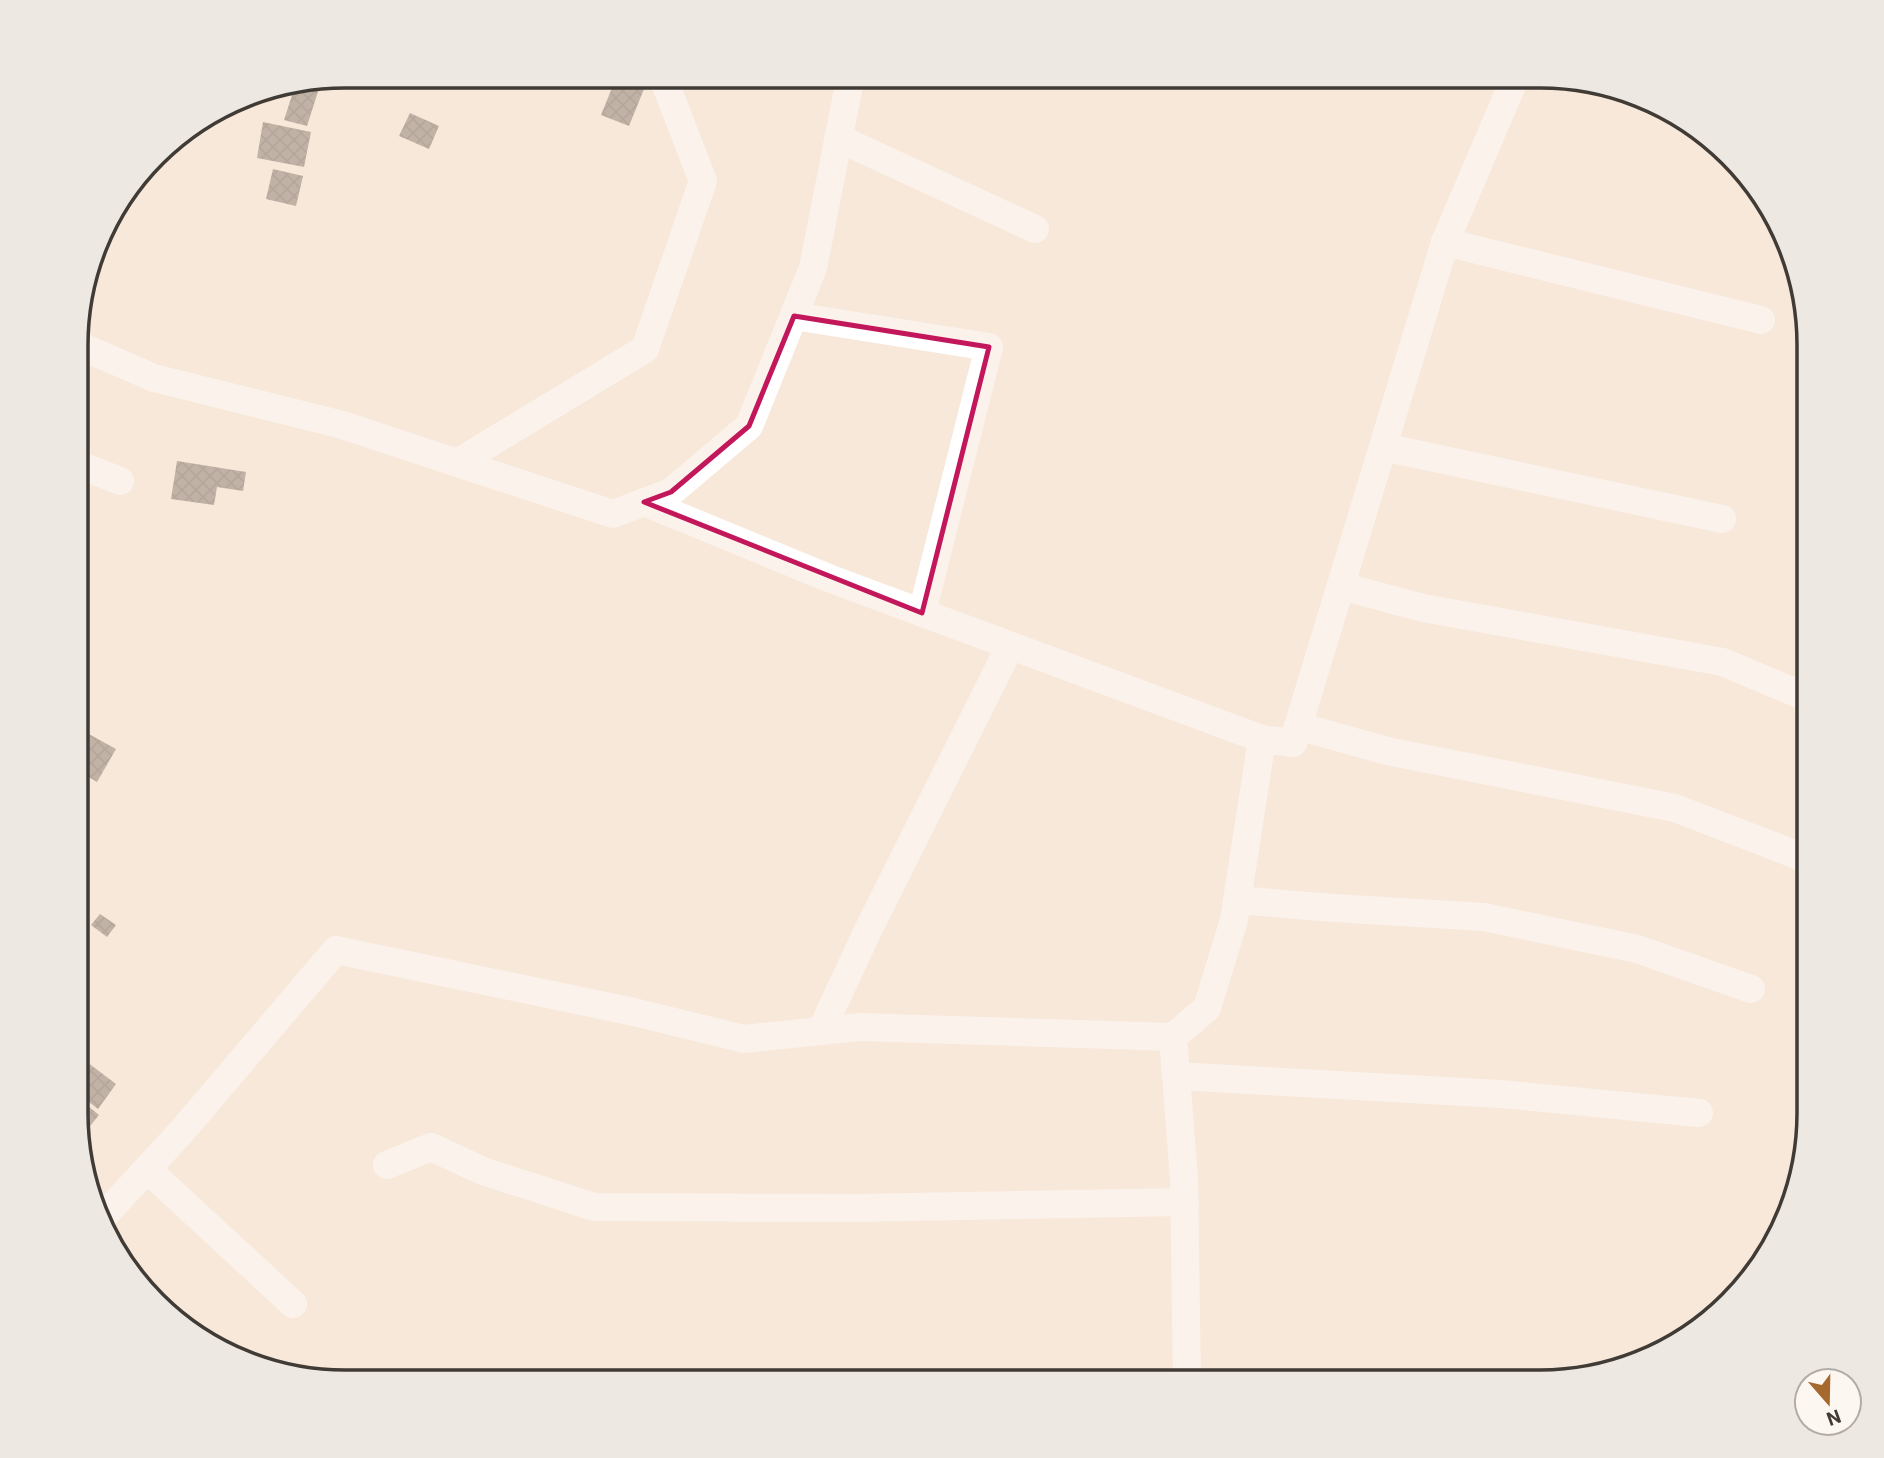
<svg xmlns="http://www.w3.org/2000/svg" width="1884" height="1458" viewBox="0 0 1884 1458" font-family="Roboto,sans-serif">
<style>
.building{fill:url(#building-cross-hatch)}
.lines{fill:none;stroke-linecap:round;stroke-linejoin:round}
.street{stroke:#fff;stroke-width:28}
.marked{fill:none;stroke:#c2185b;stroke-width:5;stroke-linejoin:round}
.rim{fill:none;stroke:#413b36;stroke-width:3.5}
</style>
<defs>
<pattern id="building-cross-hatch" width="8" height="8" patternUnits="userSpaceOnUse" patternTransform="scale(1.75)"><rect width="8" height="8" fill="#7e7266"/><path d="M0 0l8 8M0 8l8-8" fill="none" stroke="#645a50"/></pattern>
</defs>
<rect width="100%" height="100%" fill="#f7e8da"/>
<g class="building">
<polygon points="616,78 644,89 629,126 601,115"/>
<polygon points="322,79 307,126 284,120 296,83"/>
<polygon points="410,113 439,126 429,149 399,136"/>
<polygon points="263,122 311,132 304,167 257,158"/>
<polygon points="273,169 303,176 296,206 266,199"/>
<polygon points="177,461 246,472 243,491 217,487 214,505 171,499"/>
<polygon points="87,733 116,749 97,782 77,770 77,751"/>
<polygon points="100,914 116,925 107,937 91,925"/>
<polygon points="83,1059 116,1084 98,1109 76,1092 76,1068"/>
<polygon points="76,1096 99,1115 78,1141 76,1132"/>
</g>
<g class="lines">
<g class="street">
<polyline points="838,138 1035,229"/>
<polyline points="1445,242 1761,320"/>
<polyline points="794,316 989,347 922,613"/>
<polyline points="78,345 154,378 339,424 613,514 671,492 749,426 813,268 851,75"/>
<polyline points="1383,447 1722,519"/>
<polyline points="457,463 645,349 703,181 662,75"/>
<polyline points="77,464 120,481"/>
<polyline points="644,502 831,579 1262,739 1293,743 1445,242 1516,76"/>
<polyline points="1341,586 1423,608 1723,662 1808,698"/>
<polyline points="1298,726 1387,751 1675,808 1807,859"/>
<polyline points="1237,900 1334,908 1484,917 1637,949 1751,989"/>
<polyline points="821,1031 870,926 1010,646"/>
<polyline points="1176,1076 1500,1094 1699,1113"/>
<polyline points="387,1165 431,1147 483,1171 594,1207 856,1208 1185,1202"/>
<polyline points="147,1169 293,1304"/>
<polyline points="100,1220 182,1131 336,950 634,1012 744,1039 859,1027 1173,1037"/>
<polyline points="1187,1383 1184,1179 1173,1037 1207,1008 1234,920 1262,739"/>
</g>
</g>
<path d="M0 0H1884V1458H0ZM794,316L989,347L922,613L644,502L671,492L749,426Z" fill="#f7e8da" fill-opacity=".55" fill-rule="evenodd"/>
<path class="marked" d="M794,316L989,347L922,613L644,502L671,492L749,426Z"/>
<path d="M0 0H1884V1458H0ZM345 88H1540A257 257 0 0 1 1797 345V1113A257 257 0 0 1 1540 1370H345A257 257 0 0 1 88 1113V345A257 257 0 0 1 345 88Z" fill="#eee8e2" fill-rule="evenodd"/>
<path class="rim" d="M345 88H1540A257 257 0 0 1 1797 345V1113A257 257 0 0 1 1540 1370H345A257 257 0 0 1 88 1113V345A257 257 0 0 1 345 88Z"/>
<g transform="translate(1828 1402) rotate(160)"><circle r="33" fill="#fdf7f1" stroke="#b2aca6" stroke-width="2"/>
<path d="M0-5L12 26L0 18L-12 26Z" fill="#a6692d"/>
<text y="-10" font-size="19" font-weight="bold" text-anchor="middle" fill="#413b36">N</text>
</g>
</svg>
